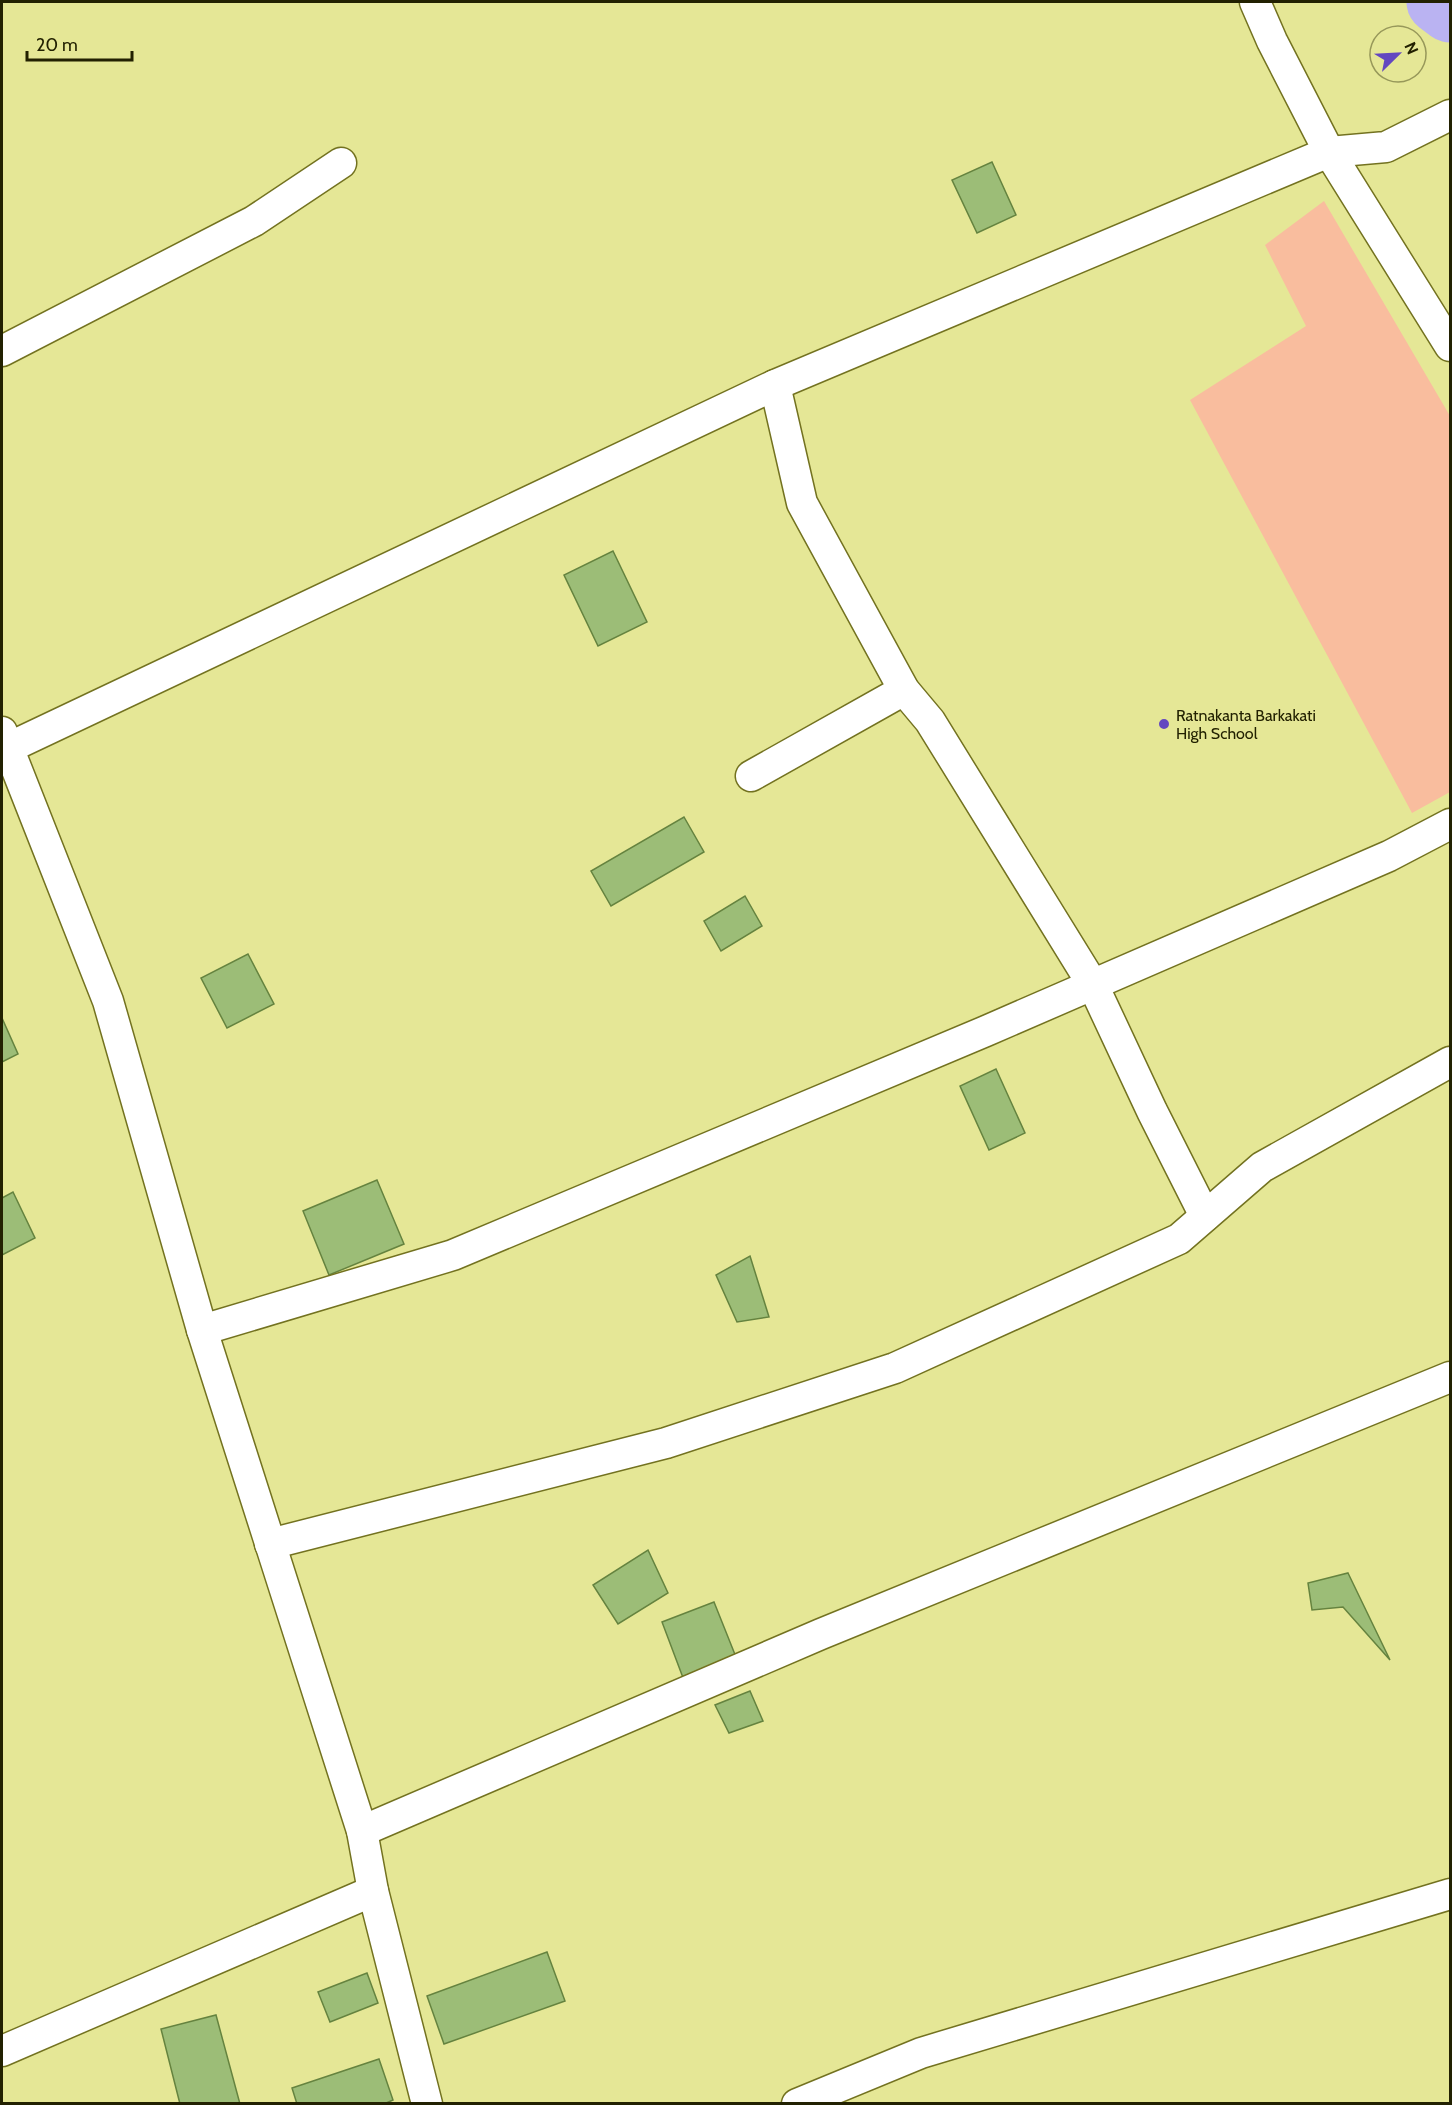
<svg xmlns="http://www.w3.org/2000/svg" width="1452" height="2105" viewBox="0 0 1452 2105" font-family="Cabin,sans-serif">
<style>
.green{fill:#f9bd9e}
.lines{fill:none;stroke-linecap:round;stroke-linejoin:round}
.river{stroke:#bab3f2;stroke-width:63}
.building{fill:#9cbd77;stroke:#65833f;stroke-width:1.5}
.minor-casing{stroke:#737220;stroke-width:33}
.minor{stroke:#fff;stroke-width:30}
.poi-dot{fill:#6347c0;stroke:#e5e796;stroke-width:2}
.labels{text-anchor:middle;stroke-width:6;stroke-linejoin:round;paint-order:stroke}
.poi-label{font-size:16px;fill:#222101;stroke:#e5e796;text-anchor:start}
</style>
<rect width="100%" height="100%" fill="#e5e796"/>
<polygon class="green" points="1324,201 1450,416 1450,792 1412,813 1190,400 1306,326 1265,245"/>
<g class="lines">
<polyline class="river" points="1438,2 1450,11"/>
</g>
<g class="building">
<polygon points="992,162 1016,215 977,233 952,180"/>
<polygon points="613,551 647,622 598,646 564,575"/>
<polygon points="684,817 704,852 611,906 591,871"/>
<polygon points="745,896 762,926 721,951 704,921"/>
<polygon points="248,954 274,1004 227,1028 201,978"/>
<polygon points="2,1018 18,1054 2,1062"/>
<polygon points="996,1069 1025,1133 989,1150 960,1086"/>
<polygon points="377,1180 404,1244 329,1275 303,1211"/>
<polygon points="13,1192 35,1238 2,1255 2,1198"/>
<polygon points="750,1256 769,1317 737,1322 716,1275"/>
<polygon points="648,1550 668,1593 618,1624 593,1585"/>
<polygon points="1348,1573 1390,1660 1343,1607 1312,1610 1308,1583"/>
<polygon points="714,1602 738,1662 685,1683 662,1622"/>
<polygon points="750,1691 763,1721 729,1733 715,1705"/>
<polygon points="547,1952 565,2001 444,2044 427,1996"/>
<polygon points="367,1973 378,2003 330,2022 318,1992"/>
<polygon points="216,2015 240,2104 180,2104 161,2029"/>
<polygon points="379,2059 393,2100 384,2104 297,2104 292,2088"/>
</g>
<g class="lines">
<g class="minor-casing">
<g id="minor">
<polyline points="1255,2 1272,41 1329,152 1450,346"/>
<polyline points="2,351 254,221 341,163"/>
<polyline points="775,385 802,503 904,690 930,721 1093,985 1152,1111 1205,1216"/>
<polyline points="2,732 108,1001 202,1330 362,1831 373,1891 427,2104"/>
<polyline points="8,748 775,385 1329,152 1386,147 1450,115"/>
<polyline points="751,776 904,690"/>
<polyline points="202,1330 453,1255 986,1031 1389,856 1450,824"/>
<polyline points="270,1544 666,1443 895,1368 1179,1239 1262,1167 1450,1062"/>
<polyline points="362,1831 821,1634 1450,1377"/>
<polyline points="2,2051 373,1891"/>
<polyline points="797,2104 921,2053 1450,1894"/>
</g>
</g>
<use href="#minor" class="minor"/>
</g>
<circle class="poi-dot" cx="1164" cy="724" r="6"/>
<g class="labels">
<g class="poi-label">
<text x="1176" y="721">Ratnakanta Barkakati<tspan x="1176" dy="18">High School</tspan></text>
</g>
</g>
<rect width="1452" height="2105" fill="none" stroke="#222101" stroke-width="6"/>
<g transform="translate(1398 54) rotate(66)"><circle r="28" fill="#e5e796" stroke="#97985a" stroke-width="1.5"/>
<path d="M0-4.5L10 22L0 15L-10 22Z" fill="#6347c0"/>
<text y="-9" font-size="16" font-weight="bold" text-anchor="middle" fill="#222101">N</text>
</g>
<path d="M27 51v9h105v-9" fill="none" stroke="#222101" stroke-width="3"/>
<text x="36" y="51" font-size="18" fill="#222101" stroke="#e5e796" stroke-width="4.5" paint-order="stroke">20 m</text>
</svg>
